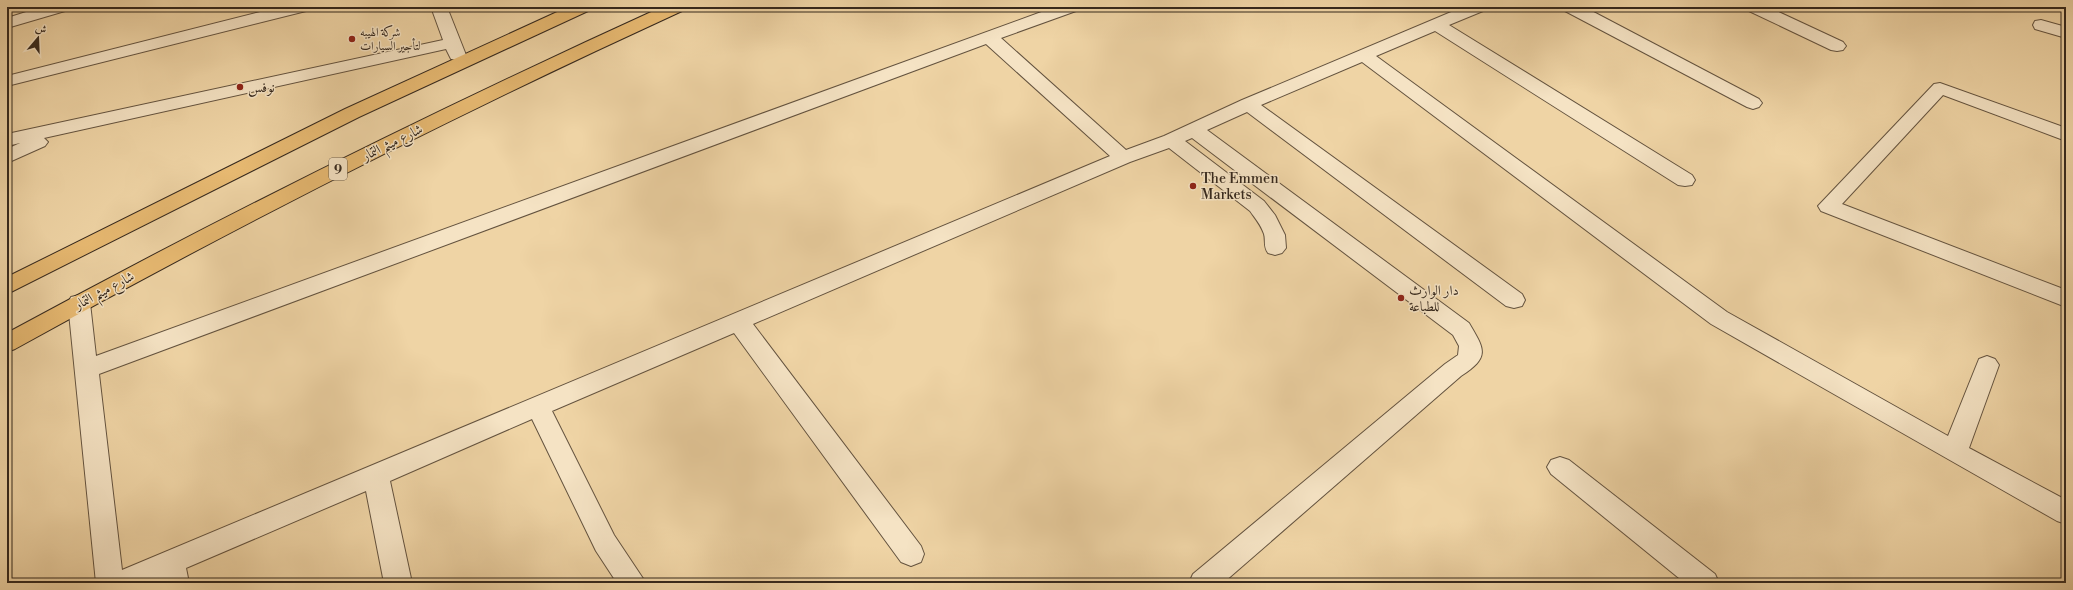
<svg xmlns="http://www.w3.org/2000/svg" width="2073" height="590" viewBox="0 0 2073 590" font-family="'Libre Bodoni',Amiri,serif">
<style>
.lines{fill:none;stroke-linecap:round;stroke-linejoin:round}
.minor-casing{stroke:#64533f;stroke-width:2}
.highway-casing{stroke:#35281d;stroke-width:2}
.minor{fill:#f5e3c4;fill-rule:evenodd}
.highway{fill:#e8ba72;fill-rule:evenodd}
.poi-dot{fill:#8f2418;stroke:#f5e3c4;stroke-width:1.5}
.labels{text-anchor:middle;stroke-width:3;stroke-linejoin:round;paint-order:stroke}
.far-poi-label{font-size:12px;fill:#35281d;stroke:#f5e3c4;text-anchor:start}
.shield{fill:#f5e3c4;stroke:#6f604f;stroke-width:1}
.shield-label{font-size:13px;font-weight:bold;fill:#35281d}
.poi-label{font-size:14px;fill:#35281d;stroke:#f5e3c4;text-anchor:start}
.street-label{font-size:14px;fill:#35281d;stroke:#f5e3c4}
</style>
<rect width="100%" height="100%" fill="#efd4a5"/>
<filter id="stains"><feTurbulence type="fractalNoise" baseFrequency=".005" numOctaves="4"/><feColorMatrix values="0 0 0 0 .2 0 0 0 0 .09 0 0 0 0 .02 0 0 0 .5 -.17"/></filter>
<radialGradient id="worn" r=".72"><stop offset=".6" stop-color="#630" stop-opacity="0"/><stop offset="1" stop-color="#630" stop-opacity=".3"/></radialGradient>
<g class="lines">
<g class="minor-casing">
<g id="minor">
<polygon points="42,7 67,7 65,11 7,28 7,18"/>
<polygon points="280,7 308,7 306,11 7,86 7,76"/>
<polygon points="431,7 447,7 466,55 463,59 457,60 451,59 446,49 44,138 48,142 45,146 7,163 7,149 20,143 7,146 7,134 443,40"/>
<path d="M1055,7H1078L1076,11L1001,38L1126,150L1164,136L1242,100L1463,7H1485L1483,11L1449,25L1692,175L1695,180L1692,185L1685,186L1678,185L1435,31L1376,56L1727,312L1948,436L1979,359L1987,356L1995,359L1999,365L1969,448L2066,500V524L2057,521L1711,324L1362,62L1261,105L1522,294L1525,300L1522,306L1514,308L1506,306L1247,112L1207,130L1469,323C1485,350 1490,357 1461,376L1223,583H1189L1193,574L1445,364L1458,355L1459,346L1453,335L1192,138L1185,141L1264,201L1275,215L1285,235L1286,248L1282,253L1275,255L1268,253C1263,246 1266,241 1264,234C1261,225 1255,218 1250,211L1169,148L1130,162L753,324L921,546L924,554L921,562L911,566L901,562L734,333L552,411L614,535L646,583H617L596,551L532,419L390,481L412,583H384L366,491L186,568L189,583H161V579L152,583H96L68,303L71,297L79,295L87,297L90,303L96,356ZM986,44L1110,156L122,570L99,374Z"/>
<polygon points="1563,7 1584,7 1759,99 1762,103 1759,107 1753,109 1747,107 1565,11"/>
<polygon points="1747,7 1768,7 1843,42 1846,46 1843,50 1837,51 1831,50 1749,11"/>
<polygon points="2041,20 2066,27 2066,38 2035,29 2033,25 2035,21"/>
<polygon points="1940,83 2066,128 2066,141 1943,95 1842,204 2066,290 2066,307 1821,211 1818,206 1934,84"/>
<polygon points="1560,457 1569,460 1715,574 1719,583 1685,583 1551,474 1547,467 1551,460"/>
</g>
</g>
<g class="highway-casing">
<g id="highway">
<polygon points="568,7 590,7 588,11 359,117 7,294 7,277 345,109"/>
<path d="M662,7H684L682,11C455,115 233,228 15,349L7,352V333C222,216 440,108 662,7Z"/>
</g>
</g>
<use href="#minor" class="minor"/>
<use href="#highway" class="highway"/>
</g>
<g class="poi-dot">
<circle cx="352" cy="39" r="4"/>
<circle cx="240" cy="87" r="4"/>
<circle cx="1193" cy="186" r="4"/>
<circle cx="1401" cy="298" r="4"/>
</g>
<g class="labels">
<g class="far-poi-label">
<text x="360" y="36">شركة الهيبه<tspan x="360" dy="14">لتأجير السيارات</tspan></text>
</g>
<rect class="shield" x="329" y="158" width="18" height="22" rx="3"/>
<g class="shield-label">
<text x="338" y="174">9</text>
</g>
<g class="poi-label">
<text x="248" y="92">نوفس</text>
<text x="1201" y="183">The Emmen<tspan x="1201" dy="16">Markets</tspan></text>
<text x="1409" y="295">دار الوارث<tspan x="1409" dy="16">للطباعة</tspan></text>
</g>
<g class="street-label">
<text transform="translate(392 142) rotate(-26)" y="5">شارع ميثم التمار</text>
<text transform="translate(104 290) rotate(-28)" y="5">شارع ميثم التمار</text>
</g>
</g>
<rect width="2073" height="590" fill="none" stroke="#efd4a5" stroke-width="24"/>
<rect x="8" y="8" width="2057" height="574" fill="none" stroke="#35281d" stroke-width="2"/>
<rect x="12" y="12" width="2049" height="566" fill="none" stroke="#35281d"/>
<g transform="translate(38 38) rotate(19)" stroke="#f5e3c4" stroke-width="3" paint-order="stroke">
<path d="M0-3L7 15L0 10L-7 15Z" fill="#35281d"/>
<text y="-6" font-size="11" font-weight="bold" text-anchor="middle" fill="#35281d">ش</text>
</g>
<rect width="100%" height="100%" filter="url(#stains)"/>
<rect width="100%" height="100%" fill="url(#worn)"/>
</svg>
